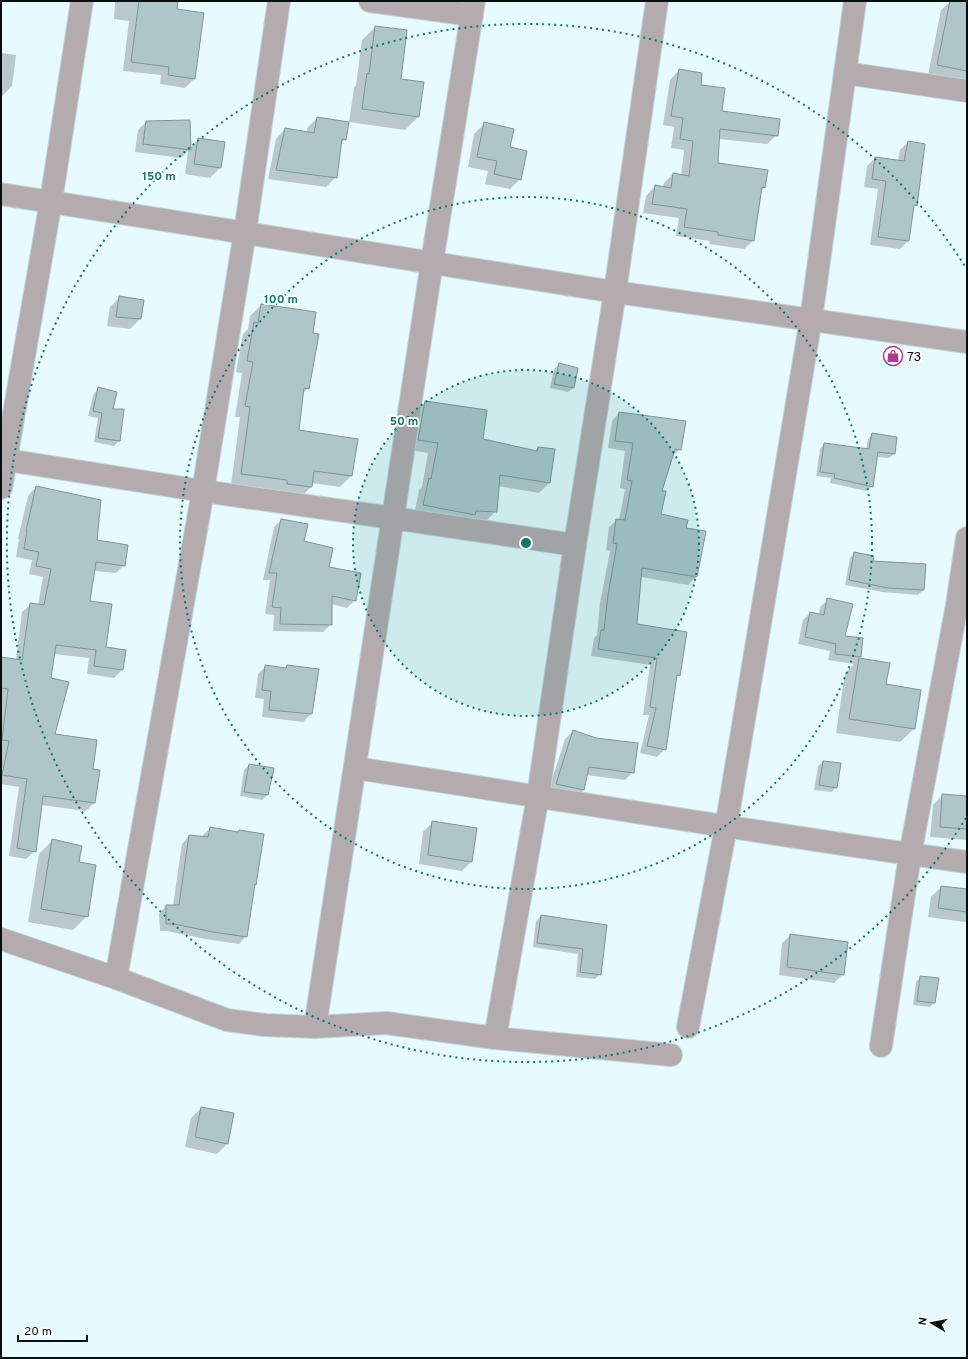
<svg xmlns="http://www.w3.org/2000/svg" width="968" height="1359" viewBox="0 0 968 1359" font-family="Overpass,sans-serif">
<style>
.shadow{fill:#0003}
.building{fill:#aec6ca;stroke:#7e9599}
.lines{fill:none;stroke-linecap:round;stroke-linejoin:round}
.minor-casing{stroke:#c3d5d9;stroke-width:24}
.minor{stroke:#b4abaf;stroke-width:22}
.ring{fill:none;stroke:#0f766e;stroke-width:2;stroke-dasharray:2 4}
.labels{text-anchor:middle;stroke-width:4;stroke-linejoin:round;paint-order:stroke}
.poi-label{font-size:13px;fill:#060e0f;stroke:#fff;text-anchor:start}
.centre{fill:#0f766e;stroke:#fff;stroke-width:2}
.ring-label{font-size:12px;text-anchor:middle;font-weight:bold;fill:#0f766e;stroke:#fff;stroke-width:4;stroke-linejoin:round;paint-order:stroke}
</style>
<rect width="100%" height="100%" fill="#e7fbff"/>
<g class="shadow">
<polygon points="115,1 177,1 176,9 203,14 194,79 185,88 160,84 161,75 123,71 129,21 114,19"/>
<polygon points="951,1 967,4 967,86 928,75 941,10"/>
<polygon points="375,27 418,117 405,130 349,122 354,88 356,85 362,40"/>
<polygon points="1,53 16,55 12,86 2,96 1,96"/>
<polygon points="679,70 700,86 720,112 777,135 767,144 719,139 717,164 764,187 761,191 754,240 744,249 709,244 710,241 676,236 679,218 643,213 646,196 655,186 663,188 664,183 673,174 681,176 684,150 671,148 674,127 663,125 670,80"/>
<polygon points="317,118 345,139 340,144 336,177 326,187 268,179 276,139 285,129 307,133 307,128"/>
<polygon points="146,122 190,148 199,139 220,168 210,178 185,174 188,151 181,158 135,152 138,130"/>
<polygon points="484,124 509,148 520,179 510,189 485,184 488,171 468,167 474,134"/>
<polygon points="908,142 916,205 912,208 908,241 900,249 870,245 878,189 864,187 867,166 875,158 898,161 900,150"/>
<polygon points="120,297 143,300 140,319 130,329 107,326 110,307"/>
<polygon points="261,305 308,388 302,394 297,430 351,476 340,487 312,483 311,487 300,498 231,485 240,417 235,417 242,373 236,372 243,334 248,329 250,316"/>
<polygon points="559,364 573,388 568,392 550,388 554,369"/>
<polygon points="99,389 112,410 119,441 114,446 94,442 98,418 88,416 94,393"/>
<polygon points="425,402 482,440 534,452 538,448 550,482 539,493 498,486 496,511 485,522 414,515 419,490 422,487 428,453 409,450 415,412"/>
<polygon points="619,413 680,449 672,457 661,491 660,515 685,529 705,532 696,577 688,585 641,577 635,625 679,675 675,679 665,749 657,757 640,753 649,715 643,715 650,665 591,656 594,638 597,635 600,603 610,551 606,550 609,527 617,520 619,520 625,489 620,488 625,451 608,448 612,421"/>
<polygon points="872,434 894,454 889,458 876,457 872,486 867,491 830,483 831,478 816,476 820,449 824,444 866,450 868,439"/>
<polygon points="36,487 124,565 116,573 94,571 89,602 105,648 123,669 114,678 87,674 89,658 54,654 50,679 54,735 92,770 99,771 94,803 86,811 41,805 35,851 26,859 9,856 19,787 1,784 1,658 16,660 22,612 31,604 38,605 43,577 29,574 32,560 16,557 19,539 18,539 28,496"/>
<polygon points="281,520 328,567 355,600 347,608 331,604 331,624 323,632 273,631 274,615 265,614 270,580 263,580 274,527"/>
<polygon points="855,553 872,561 923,590 918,595 883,592 845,585 850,558"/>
<polygon points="828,600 844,636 862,639 860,657 858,659 889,664 885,685 920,691 914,729 900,742 836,733 845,673 854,664 828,660 830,651 798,644 803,620 810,613 819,615 820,607"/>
<polygon points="266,666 284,669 287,666 311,714 303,722 262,717 264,699 255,698 258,674"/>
<polygon points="573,731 633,772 625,780 586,775 584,790 575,798 548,792 565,739"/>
<polygon points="823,762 836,787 832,792 814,790 818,766"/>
<polygon points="249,765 273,769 267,795 262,800 240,796 244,770"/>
<polygon points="943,795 967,797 967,840 930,837 933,805"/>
<polygon points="433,822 476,829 471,862 462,871 419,864 423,832"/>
<polygon points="210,828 237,832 239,831 263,834 246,936 239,944 205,939 167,931 160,931 159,914 166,906 173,906 182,844 189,836 203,838 203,835"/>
<polygon points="53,840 78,863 87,916 73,930 28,922 39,854"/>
<polygon points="941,887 967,890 967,921 965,922 928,917 931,897"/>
<polygon points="541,916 605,926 600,974 595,979 576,977 578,954 533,947 536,921"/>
<polygon points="791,935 843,974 834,983 779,975 782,943"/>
<polygon points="921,977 934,1003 930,1007 913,1005 916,982"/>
<polygon points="201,1108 227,1144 217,1154 185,1147 191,1118"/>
</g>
<g class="building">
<polygon points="139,1 178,1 177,9 204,13 195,79 168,75 169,67 131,62"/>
<polygon points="950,1 967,1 967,71 937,65"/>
<polygon points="375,26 407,30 401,79 424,82 419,117 362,109 367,73 369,74"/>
<polygon points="679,69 702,73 701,85 725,88 722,111 780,119 778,136 720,129 718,163 768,170 765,188 762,187 754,241 718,235 718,232 684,227 687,209 652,204 655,185 671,188 673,173 689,176 693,141 680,139 683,118 671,116"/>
<polygon points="317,117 349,122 346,140 342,139 337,178 276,170 285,128 314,133"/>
<polygon points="190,120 191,150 143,144 146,121"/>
<polygon points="484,122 514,129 510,147 527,151 521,180 494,174 497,161 477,157"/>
<polygon points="198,138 225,142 221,168 194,164"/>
<polygon points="908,141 925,144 917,206 914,205 909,241 878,237 886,181 872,179 875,157 904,161"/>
<polygon points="119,296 144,300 141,319 116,317"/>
<polygon points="261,304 316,312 313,333 319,334 309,389 304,388 299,430 358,439 352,476 314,471 312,487 287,484 287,480 241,474 250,407 245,406 253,362 247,361 254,322 258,323"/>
<polygon points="559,363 578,368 574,388 554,384"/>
<polygon points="98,387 117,392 113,409 124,409 120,441 98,438 102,413 93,411"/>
<polygon points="425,401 487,410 483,439 537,451 538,447 555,449 550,483 500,475 497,512 476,511 475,515 423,505 429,478 431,479 438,443 418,440"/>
<polygon points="619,412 686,421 681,450 675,449 662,491 666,491 661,514 688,520 686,528 706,531 697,577 642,568 637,624 687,632 680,676 677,675 666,750 647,746 656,708 650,707 657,658 598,649 601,630 604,630 608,595 617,544 613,543 616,519 625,520 632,481 627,480 633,443 615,441"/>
<polygon points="872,433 897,437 895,454 878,452 873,487 834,478 835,474 820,472 824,443 869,449"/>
<polygon points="36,486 101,500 97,540 128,545 125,566 96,562 90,601 112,604 106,647 126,650 123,670 94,666 96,650 56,645 51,678 69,682 55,734 97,740 93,769 100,770 95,803 43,796 36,852 17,848 27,779 2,775 9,741 2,740 8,689 1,688 1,657 22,660 30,603 44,605 51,569 36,566 39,552 24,549 27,531 26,531"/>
<polygon points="281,519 308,524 304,541 333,548 329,567 361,573 356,601 332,596 332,625 280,624 281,608 272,607 277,573 269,573"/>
<polygon points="854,552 874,556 873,561 926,564 924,590 888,588 849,580"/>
<polygon points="827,598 853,604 845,636 863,638 861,657 835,654 836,644 805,637 810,612 824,615"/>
<polygon points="859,658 890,663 886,684 921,690 915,729 849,719"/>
<polygon points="265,665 286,668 287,665 319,669 312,714 269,710 271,691 262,690"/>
<polygon points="573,730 596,738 638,743 634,773 589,767 584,790 556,784"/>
<polygon points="823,761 841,763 837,788 819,785"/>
<polygon points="249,764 274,768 268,795 244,792"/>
<polygon points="942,794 967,796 967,829 940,827"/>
<polygon points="432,821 477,828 472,862 428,855"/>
<polygon points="210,827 238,832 239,830 264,834 256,885 255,884 247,937 213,932 174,924 166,924 166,905 179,905 189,835 208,837"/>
<polygon points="52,839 82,846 79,862 96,865 88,917 41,909"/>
<polygon points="941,886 967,889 967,912 938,908"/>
<polygon points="541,915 607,925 601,975 580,972 583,949 537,943"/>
<polygon points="790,934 848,942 844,975 787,967"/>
<polygon points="920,976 939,978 935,1003 917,1001"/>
<polygon points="201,1107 234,1113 228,1144 195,1137"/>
</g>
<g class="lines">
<g class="minor-casing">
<g id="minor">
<polyline points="370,1 472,15"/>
<polyline points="845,73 967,91"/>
<polyline points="1,194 615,292 967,342"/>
<polyline points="1,459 203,491 393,518 575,545"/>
<polyline points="1,488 51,201 82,1"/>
<path d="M355,768C559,799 762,834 967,862"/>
<polyline points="1,939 116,978 227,1020 265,1025 315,1027 386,1023 495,1038 671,1055"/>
<polyline points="116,978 203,491 245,232 279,1"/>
<polyline points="315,1027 432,262 474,1"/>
<polyline points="688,1027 726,827 811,319 855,1"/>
<polyline points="495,1038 538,796 575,545 615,292 657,1"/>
<polyline points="881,1046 910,855 957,605 967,538"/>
</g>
</g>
<use href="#minor" class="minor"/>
</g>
<circle cx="526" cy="543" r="173" fill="#0f766e" fill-opacity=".12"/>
<g class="ring">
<circle cx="526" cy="543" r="173"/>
<circle cx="526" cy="543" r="346"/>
<path d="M966 818A519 519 0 1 1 966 268"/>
</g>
<defs>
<g id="shop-ring" transform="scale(1)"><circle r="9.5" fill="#fff" stroke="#b43889" stroke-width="1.5"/><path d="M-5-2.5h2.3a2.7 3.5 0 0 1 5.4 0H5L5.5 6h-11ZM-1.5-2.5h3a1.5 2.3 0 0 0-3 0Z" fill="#b43889"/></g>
</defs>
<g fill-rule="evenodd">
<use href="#shop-ring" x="893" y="356"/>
</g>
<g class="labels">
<g class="poi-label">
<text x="907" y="361">73</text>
</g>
</g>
<circle cx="526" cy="543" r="6" class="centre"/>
<g class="ring-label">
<text x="159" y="180">150 m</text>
<text x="281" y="303">100 m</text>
<text x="404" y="425">50 m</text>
</g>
<rect width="968" height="1359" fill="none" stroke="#060e0f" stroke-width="4"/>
<g transform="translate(932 1323) rotate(280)" stroke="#ffffff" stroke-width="3" paint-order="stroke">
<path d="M0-3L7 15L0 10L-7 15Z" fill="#060e0f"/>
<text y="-6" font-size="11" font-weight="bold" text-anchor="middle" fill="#060e0f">N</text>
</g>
<path d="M18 1335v6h69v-6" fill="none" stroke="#060e0f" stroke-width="2"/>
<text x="24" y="1335" font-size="12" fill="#060e0f" stroke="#ffffff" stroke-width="3" paint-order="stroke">20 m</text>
</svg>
